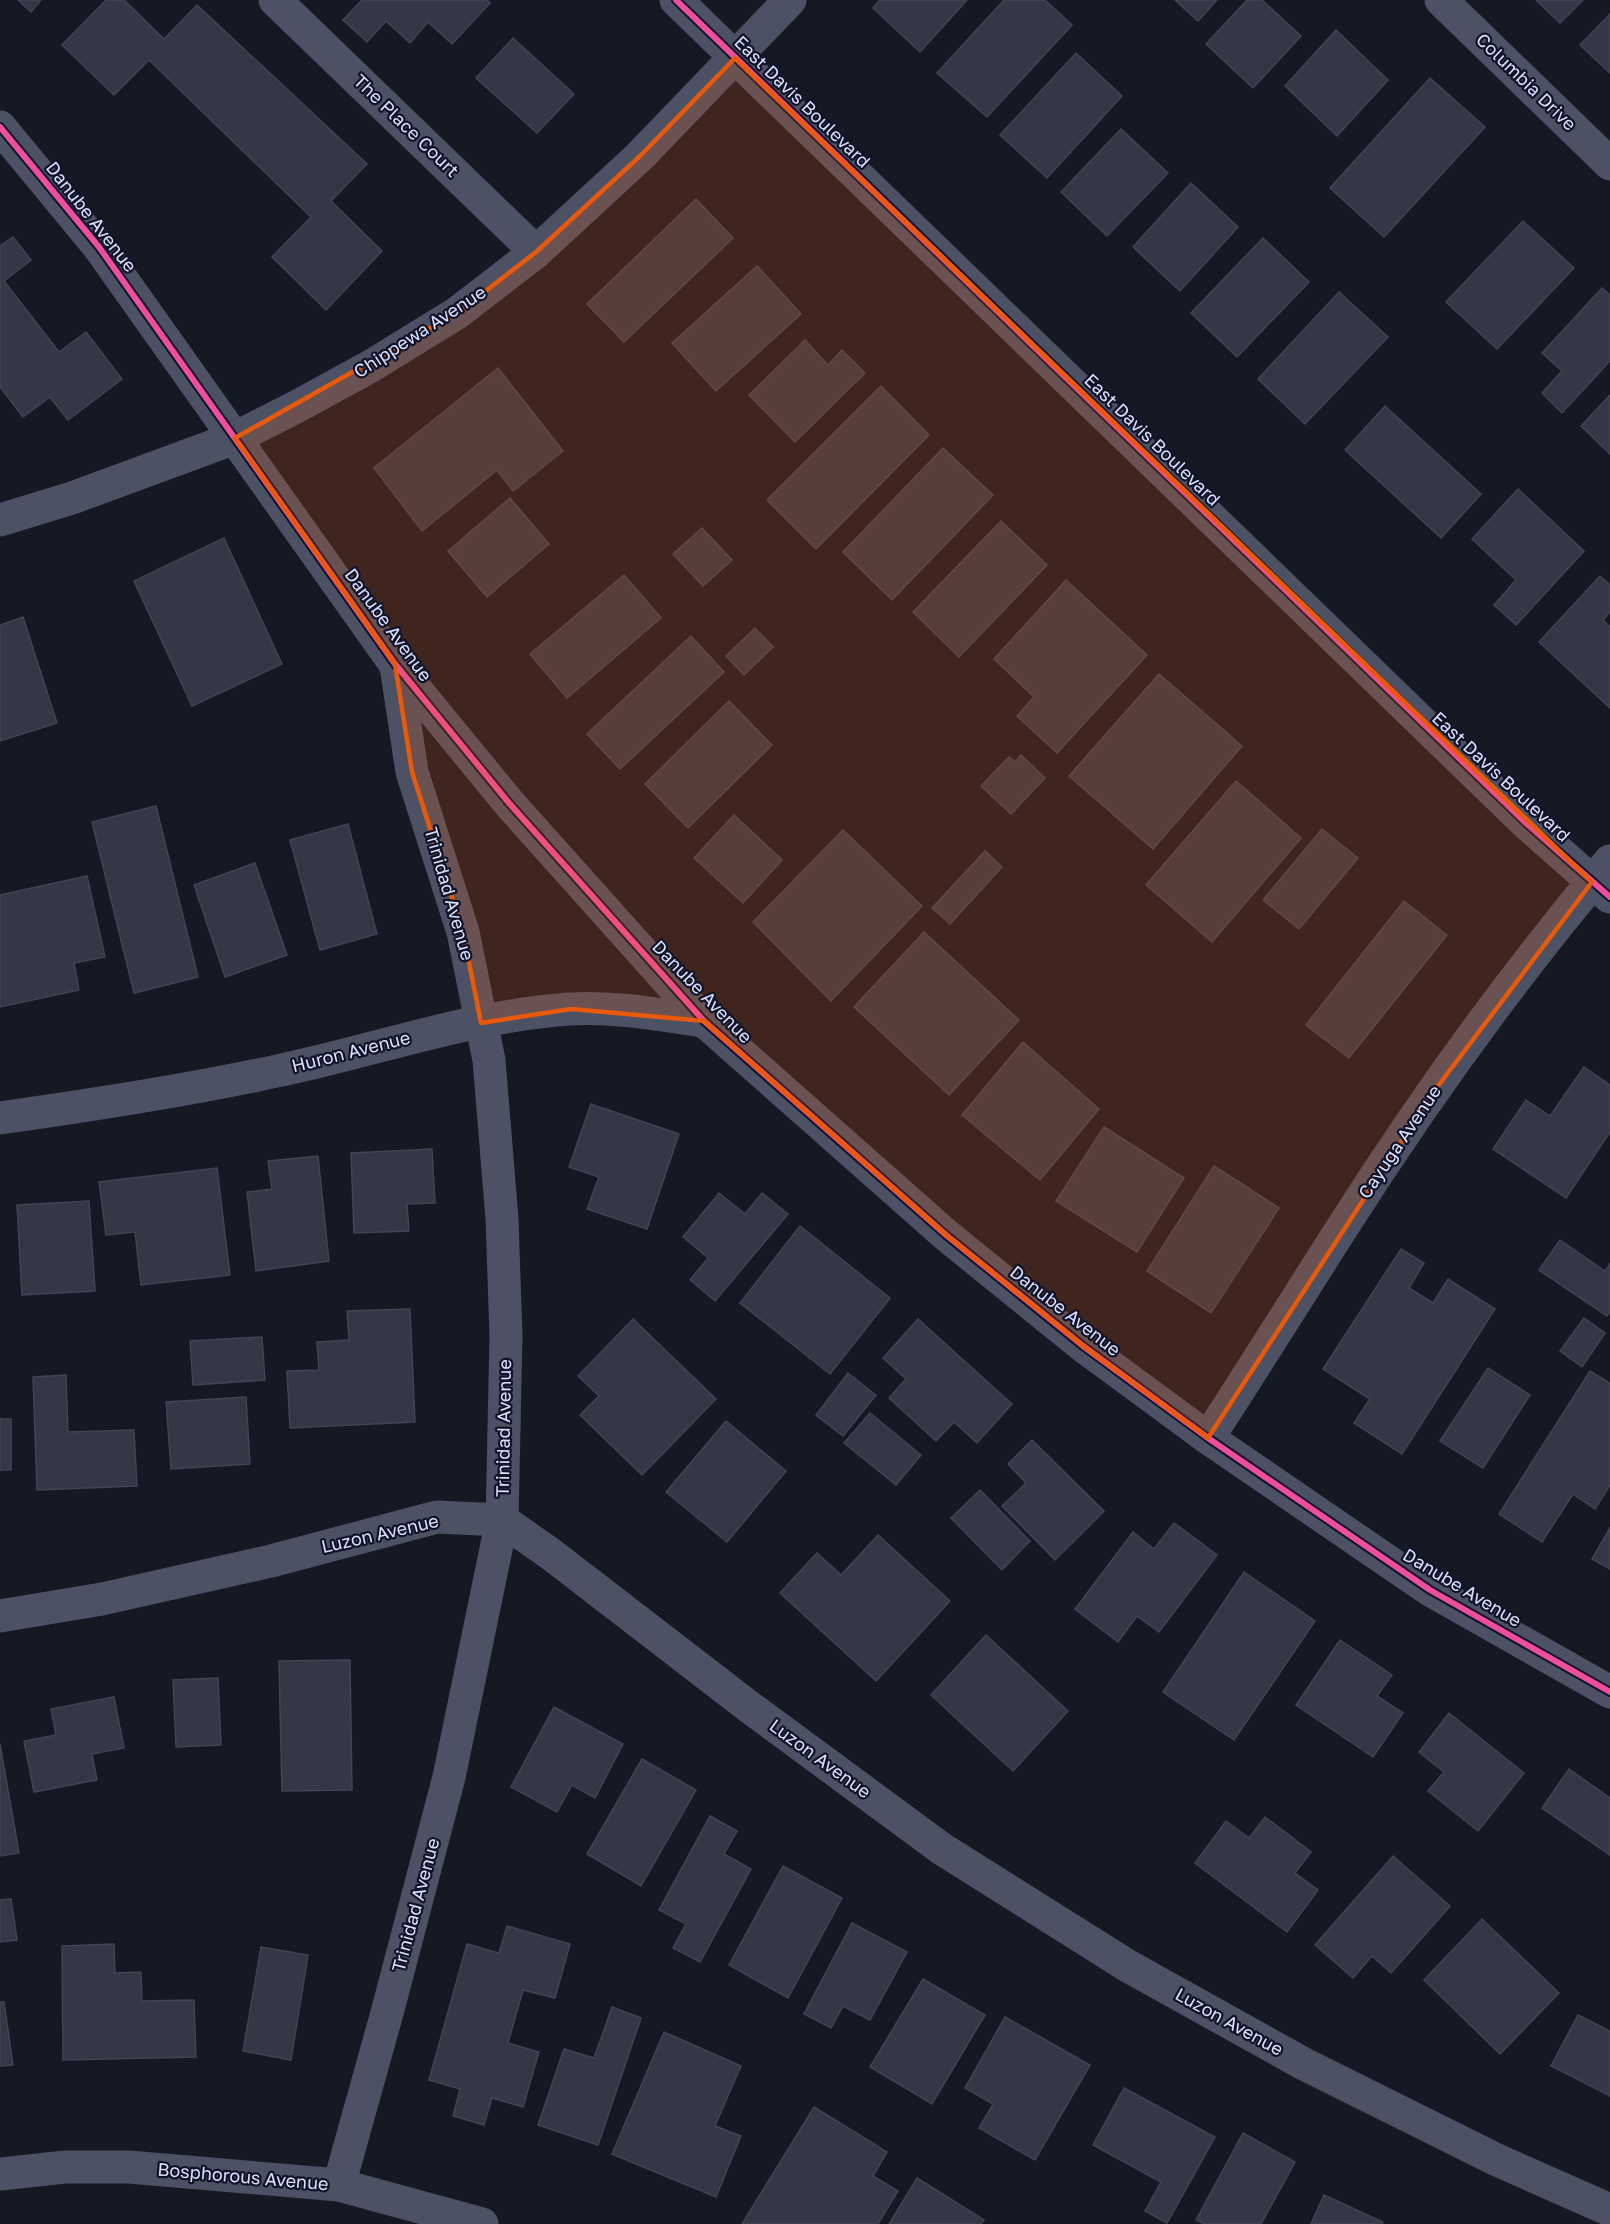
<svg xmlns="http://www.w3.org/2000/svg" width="1610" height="2224" viewBox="0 0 1610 2224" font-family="'Golos Text',sans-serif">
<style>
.building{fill:#343745;stroke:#414356;stroke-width:1.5}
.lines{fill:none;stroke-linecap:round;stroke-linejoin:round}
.minor{stroke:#4c5164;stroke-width:33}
.tertiary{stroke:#4c5164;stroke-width:33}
.cycleway-casing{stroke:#111428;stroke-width:10}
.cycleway{stroke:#ef4d9e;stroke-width:6}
.marked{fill:#e8590c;fill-opacity:0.2;stroke:#e8590c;stroke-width:4.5;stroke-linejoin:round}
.labels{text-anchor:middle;stroke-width:4.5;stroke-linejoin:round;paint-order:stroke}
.street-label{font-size:18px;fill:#dae0fe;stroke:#111428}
</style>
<rect width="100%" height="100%" fill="#161823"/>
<g class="building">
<polygon points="18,0 41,0 31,12"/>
<polygon points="106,0 124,0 164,39 197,5 367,164 331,201 382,251 326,310 272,257 311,217 149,60 114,95 62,45"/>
<polygon points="362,0 487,0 490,3 452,44 428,22 410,43 386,21 367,42 343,20"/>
<polygon points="880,0 967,0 920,52 873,8"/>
<polygon points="1004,0 1045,0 1072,25 987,117 937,73"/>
<polygon points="1175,0 1217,0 1198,21"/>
<polygon points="1247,0 1262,0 1301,36 1253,88 1206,44"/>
<polygon points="1536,0 1583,0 1560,23"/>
<polygon points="1610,14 1610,73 1580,45"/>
<polygon points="1336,30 1388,80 1337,136 1285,86"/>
<polygon points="513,38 574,94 537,133 476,78"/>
<polygon points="1076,53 1122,96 1047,178 1000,135"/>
<polygon points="1430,78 1485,127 1384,237 1330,188"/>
<polygon points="1121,129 1168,173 1107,236 1061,192"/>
<polygon points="1191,183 1238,227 1180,291 1133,247"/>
<polygon points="696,199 733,238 624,342 587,304"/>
<polygon points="1523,221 1574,268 1497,349 1446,302"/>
<polygon points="13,237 31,260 4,281 59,352 86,332 122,379 68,420 50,397 23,417 0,387 0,246"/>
<polygon points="1263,238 1309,282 1237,357 1191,313"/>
<polygon points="757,266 801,314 716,391 672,343"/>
<polygon points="1602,288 1610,295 1610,361 1562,413 1542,393 1562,371 1542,353"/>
<polygon points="1339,292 1388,337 1305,424 1258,379"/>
<polygon points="805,340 828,365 842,350 865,373 795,442 749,395"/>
<polygon points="498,368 563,451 513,491 497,470 422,531 374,468"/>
<polygon points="881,386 929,435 816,549 767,500"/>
<polygon points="1610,395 1610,454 1581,426"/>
<polygon points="1385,406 1481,494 1441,538 1345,450"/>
<polygon points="943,448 993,495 892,600 843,552"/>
<polygon points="1518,489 1584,551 1516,625 1494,605 1516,580 1472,539"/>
<polygon points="510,498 549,544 487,597 448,551"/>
<polygon points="1001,521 1047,565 959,657 913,612"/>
<polygon points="702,528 732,560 703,586 673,554"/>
<polygon points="224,538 282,664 192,706 134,581"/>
<polygon points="624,575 661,618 567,698 530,654"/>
<polygon points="1600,576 1610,585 1610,612 1603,620 1610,627 1610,708 1539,642"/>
<polygon points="1066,580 1147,655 1057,753 1017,716 1034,697 994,659"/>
<polygon points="23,617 57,723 0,741 0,625"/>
<polygon points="755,628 773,647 744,675 726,656"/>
<polygon points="691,636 724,672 620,769 587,734"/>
<polygon points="1159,674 1242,746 1153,849 1069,776"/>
<polygon points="729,701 772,745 688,828 645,784"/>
<polygon points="1021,755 1045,778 1011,814 981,786 1009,757 1015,762"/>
<polygon points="1236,781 1301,838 1212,942 1146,885"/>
<polygon points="156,806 198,977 134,993 92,822"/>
<polygon points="734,815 782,860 743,903 694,858"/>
<polygon points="348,824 377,934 320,950 290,840"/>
<polygon points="1322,829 1358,858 1299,929 1263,900"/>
<polygon points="843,830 922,906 831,1001 753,922"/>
<polygon points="985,851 1002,867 950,924 932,908"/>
<polygon points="255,863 287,955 225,977 194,885"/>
<polygon points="87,876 105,957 74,963 79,990 0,1007 0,895"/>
<polygon points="1404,901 1447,935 1349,1058 1306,1025"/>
<polygon points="924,932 1019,1020 949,1095 854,1007"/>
<polygon points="1023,1042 1099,1109 1040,1180 962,1115"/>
<polygon points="1584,1067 1610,1085 1610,1132 1566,1198 1493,1149 1526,1100 1550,1116"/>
<polygon points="591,1104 679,1134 647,1229 587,1209 599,1177 569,1167"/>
<polygon points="1104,1127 1184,1178 1137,1252 1056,1201"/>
<polygon points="432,1149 435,1203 407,1204 409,1231 354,1233 351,1153"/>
<polygon points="318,1156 329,1261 256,1271 247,1192 272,1189 268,1161"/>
<polygon points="1214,1166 1279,1208 1211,1313 1147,1271"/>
<polygon points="217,1168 230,1275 141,1285 135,1232 106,1235 99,1182"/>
<polygon points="719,1193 745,1214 762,1193 788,1214 715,1301 690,1280 708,1258 683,1237"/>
<polygon points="89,1201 95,1291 22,1295 17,1205"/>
<polygon points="800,1226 890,1298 830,1374 740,1303"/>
<polygon points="1560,1240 1605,1271 1610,1264 1610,1312 1607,1316 1539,1270"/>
<polygon points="1401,1249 1424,1263 1409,1288 1433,1303 1448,1279 1495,1309 1402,1454 1354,1423 1370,1399 1323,1369"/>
<polygon points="410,1309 415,1422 290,1428 287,1371 319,1370 317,1342 349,1340 347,1311"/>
<polygon points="1584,1318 1605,1333 1582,1367 1560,1351"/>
<polygon points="633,1319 716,1399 642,1475 580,1415 599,1396 578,1376"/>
<polygon points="918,1319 1012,1404 977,1443 954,1422 936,1441 889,1398 906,1379 883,1358"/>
<polygon points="262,1337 265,1380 193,1385 190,1341"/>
<polygon points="1488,1368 1530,1395 1483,1468 1440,1441"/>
<polygon points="1590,1371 1610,1383 1610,1485 1595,1509 1573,1494 1542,1542 1499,1514"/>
<polygon points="848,1373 876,1395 843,1436 816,1415"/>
<polygon points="66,1375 68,1432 134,1430 137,1486 37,1490 33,1377"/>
<polygon points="246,1397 250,1464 171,1469 166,1402"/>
<polygon points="870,1413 921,1455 896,1485 844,1443"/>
<rect x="0" y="1419" width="11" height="51"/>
<polygon points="726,1421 786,1471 727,1542 666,1492"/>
<polygon points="1032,1440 1104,1511 1055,1560 1002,1506 1026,1483 1008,1464"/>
<polygon points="980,1490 1030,1541 1002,1570 951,1518"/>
<polygon points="1174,1523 1217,1555 1159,1632 1137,1616 1118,1642 1075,1609 1133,1532 1154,1549"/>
<polygon points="1610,1528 1610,1569 1592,1559"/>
<polygon points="878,1535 950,1601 876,1681 780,1593 817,1553 841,1575"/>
<polygon points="1244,1572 1315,1621 1234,1740 1163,1692"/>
<polygon points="986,1635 1068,1711 1013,1771 931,1695"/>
<polygon points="1340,1640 1392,1675 1377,1696 1403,1713 1373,1757 1296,1705"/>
<polygon points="350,1660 352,1790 282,1791 279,1661"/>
<polygon points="218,1678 221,1745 176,1747 173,1680"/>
<polygon points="114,1697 124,1748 92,1754 97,1780 34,1792 24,1741 56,1735 51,1709"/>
<polygon points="554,1707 623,1744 595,1798 572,1785 557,1812 511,1787"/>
<polygon points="1449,1713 1524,1773 1478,1831 1428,1791 1444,1772 1419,1752"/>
<polygon points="0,1744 19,1853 0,1856"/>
<polygon points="642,1759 696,1790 641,1886 587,1854"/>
<polygon points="1569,1769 1610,1798 1610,1855 1542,1808"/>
<polygon points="710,1816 737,1831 724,1854 751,1869 700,1962 673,1948 686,1924 659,1910"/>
<polygon points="1265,1817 1311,1852 1295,1873 1318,1890 1287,1932 1195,1863 1226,1821 1249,1838"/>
<polygon points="1393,1856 1450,1906 1391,1973 1372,1956 1353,1978 1315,1945"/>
<polygon points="783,1866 842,1898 788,1998 729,1965"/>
<polygon points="11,1899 17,1940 0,1942 0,1900"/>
<polygon points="1482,1919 1559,1993 1500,2054 1424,1980"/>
<polygon points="852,1923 907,1952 870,2020 843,2006 831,2028 804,2014"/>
<polygon points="507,1926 570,1944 555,1998 523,1990 508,2043 539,2052 523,2107 492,2098 484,2125 453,2116 460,2089 429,2080 467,1944 499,1953"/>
<polygon points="114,1944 115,1973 141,1972 142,2001 194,2000 196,2057 63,2060 62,1946"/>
<polygon points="261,1947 308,1955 291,2060 243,2051"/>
<polygon points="923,1979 985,2015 932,2104 870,2067"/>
<polygon points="0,2002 4,2002 13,2065 0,2066"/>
<polygon points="612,2007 641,2018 598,2145 538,2125 564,2049 594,2058"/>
<polygon points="1578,2015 1610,2031 1610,2096 1551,2066"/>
<polygon points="1005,2017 1090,2065 1035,2160 979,2128 993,2104 965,2088"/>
<polygon points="664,2032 741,2066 715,2126 741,2136 716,2197 612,2154"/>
<polygon points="1124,2088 1215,2137 1167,2223 1145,2211 1161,2182 1093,2145"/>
<polygon points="814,2107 887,2152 873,2176 898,2191 878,2224 742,2224"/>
<polygon points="1243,2133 1295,2162 1261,2224 1204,2224 1196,2220"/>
<polygon points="917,2178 984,2220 981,2224 889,2224"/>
<polygon points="1324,2195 1383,2222 1382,2224 1311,2224"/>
</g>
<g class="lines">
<g class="minor">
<polyline points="275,0 536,252"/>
<polyline points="1441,0 1610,164"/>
<polyline points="0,127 99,247 395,664 509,803 704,1021 946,1235 1083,1346 1208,1438 1430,1590 1610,1692"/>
<polyline points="0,520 72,498 235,438 296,407 371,366 457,313 536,252 640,156 790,0"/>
<path d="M0,1118C93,1105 185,1091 277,1071C373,1051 470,1016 569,1009C614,1006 660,1015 704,1021"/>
<path d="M1208,1438C1253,1369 1296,1300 1340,1231C1422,1102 1512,977 1610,861"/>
<polyline points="0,1616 102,1599 271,1561 437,1517 502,1520 552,1555 748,1706 942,1849 1128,1966 1304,2064 1497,2160 1610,2210"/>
<polyline points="0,2174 65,2167 129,2167 339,2185 482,2224"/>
<polyline points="339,2185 387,2013 449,1777 502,1520 506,1336 502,1219 489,1060 463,932 412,772 396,666"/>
</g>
<polyline class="tertiary" points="676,0 1526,823 1610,897"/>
<g class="cycleway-casing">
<g id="cycleway">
<polyline points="676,0 1526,823 1610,897"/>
<polyline points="0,127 99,247 395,664 509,803 704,1021 946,1235 1083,1346 1208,1438 1430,1590 1610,1692"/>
</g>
</g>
<use href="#cycleway" class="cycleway"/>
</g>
<path class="marked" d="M735,58L1592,882L1435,1090L1208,1438L1083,1346L946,1235L704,1021L571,1009L481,1023L463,932L412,772L395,664L235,438L457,313L536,252L640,156Z"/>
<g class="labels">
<g class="street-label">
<text transform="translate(1526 82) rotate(44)" y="6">Columbia Drive</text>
<text transform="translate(802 102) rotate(44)" y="6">East Davis Boulevard</text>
<text transform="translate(406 126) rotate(44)" y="6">The Place Court</text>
<text transform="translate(91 217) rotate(52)" y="6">Danube Avenue</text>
<text transform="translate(420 332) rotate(-33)" y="6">Chippewa Avenue</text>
<text transform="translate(1152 440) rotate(44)" y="6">East Davis Boulevard</text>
<text transform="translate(388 625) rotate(54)" y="6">Danube Avenue</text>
<text transform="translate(1501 777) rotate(43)" y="6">East Davis Boulevard</text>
<text transform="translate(449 894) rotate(74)" y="6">Trinidad Avenue</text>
<text transform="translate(702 992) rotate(46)" y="6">Danube Avenue</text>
<text transform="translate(351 1052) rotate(-14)" y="6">Huron Avenue</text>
<text transform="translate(1400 1142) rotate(-56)" y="6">Cayuga Avenue</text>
<text transform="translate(1065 1311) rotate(38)" y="6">Danube Avenue</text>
<text transform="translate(504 1428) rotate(-89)" y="6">Trinidad Avenue</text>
<text transform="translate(380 1534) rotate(-13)" y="6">Luzon Avenue</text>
<text transform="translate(1462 1588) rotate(31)" y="6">Danube Avenue</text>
<text transform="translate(820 1759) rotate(36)" y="6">Luzon Avenue</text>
<text transform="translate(416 1905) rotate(-75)" y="6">Trinidad Avenue</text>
<text transform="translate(1229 2022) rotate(29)" y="6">Luzon Avenue</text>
<text transform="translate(243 2177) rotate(5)" y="6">Bosphorous Avenue</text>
</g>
</g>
</svg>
